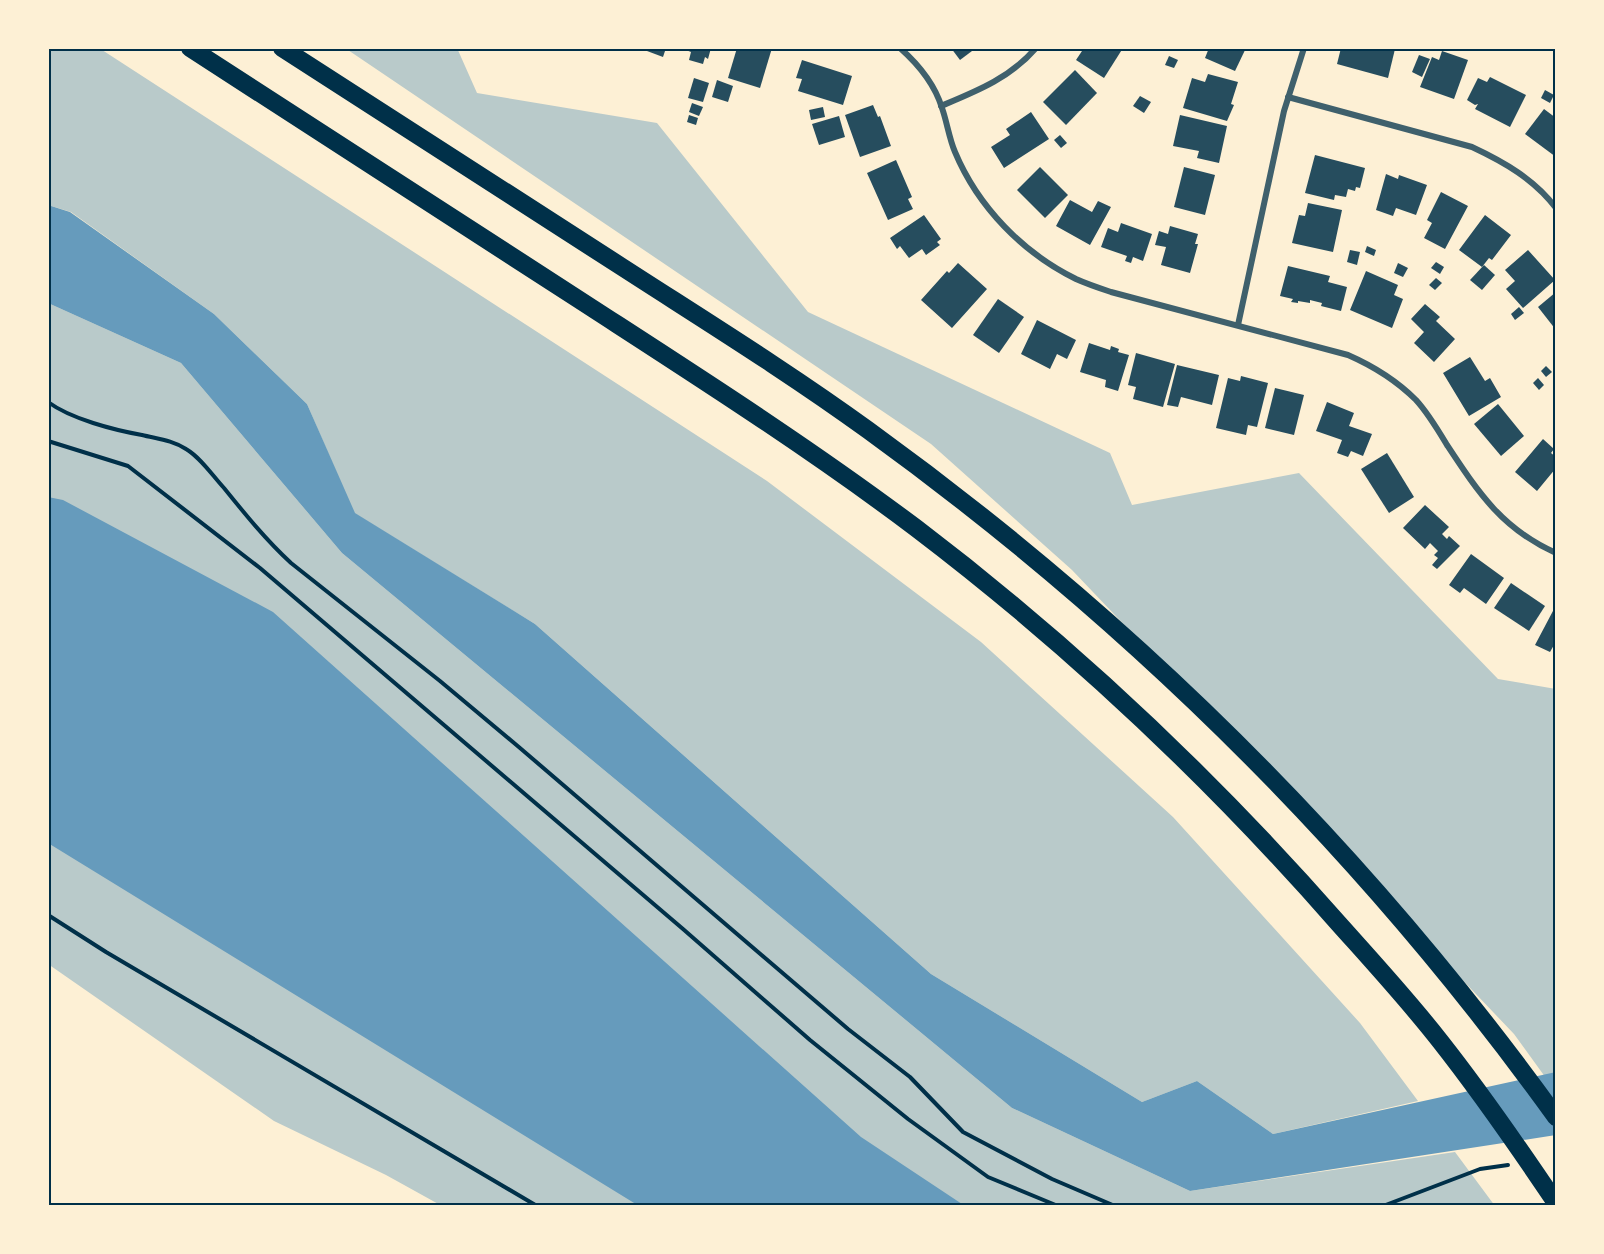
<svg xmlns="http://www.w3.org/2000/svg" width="1604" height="1254" viewBox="0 0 1604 1254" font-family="'Work Sans',sans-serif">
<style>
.green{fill:#b9caca}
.water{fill:#669bbc}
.building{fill:#264d5e}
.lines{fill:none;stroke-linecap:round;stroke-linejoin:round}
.path{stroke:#003049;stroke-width:4}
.minor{stroke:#3f606c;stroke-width:6}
.motorway{stroke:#003049;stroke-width:18}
.neatline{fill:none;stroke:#003049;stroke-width:2}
</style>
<rect width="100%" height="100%" fill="#fdf0d5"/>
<g class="green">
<polygon points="48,48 99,48 767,481 981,642 1173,817 1360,1023 1418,1101 1273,1134 1197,1081 1142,1102 931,974 535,624 354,513 307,404 214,314 71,212 48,205"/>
<polygon points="345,48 457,48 477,93 657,123 808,312 1110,453 1132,505 1299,473 1498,679 1556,689 1556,1092 1514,1034 1072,570 931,444"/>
<polygon points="48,303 181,363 342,553 1012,1108 1190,1191 1455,1152 1495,1206 442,1206 386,1175 274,1121 48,964"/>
</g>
<g class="water">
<polygon points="48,205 70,212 214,314 307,404 355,513 535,624 931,974 1142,1102 1197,1081 1273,1134 1556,1072 1556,1135 1190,1191 1012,1108 342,553 181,363 48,303"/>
<polygon points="48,497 63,500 273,612 861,1137 965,1206 639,1206 48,843"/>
</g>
<g class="building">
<polygon points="639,48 666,48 663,57"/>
<polygon points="681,48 711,48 708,59 705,57 703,64 689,60 691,52"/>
<polygon points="737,48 772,48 760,88 728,78"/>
<polygon points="951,48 976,48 960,60"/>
<polygon points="1084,48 1123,48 1104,78 1076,60"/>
<polygon points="1209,48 1246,48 1235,71 1205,58"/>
<polygon points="1341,48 1395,49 1388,78 1337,64"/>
<polygon points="1442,51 1468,60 1454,99 1420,87 1432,57 1439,60"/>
<polygon points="1419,55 1430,59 1422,77 1412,72"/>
<polygon points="1169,56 1178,60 1174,68 1165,65"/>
<polygon points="802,60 852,76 843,105 798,91 802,79 796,78"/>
<polygon points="1075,70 1097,93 1066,125 1043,102"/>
<polygon points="1208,74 1238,82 1231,104 1234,105 1227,121 1183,108 1192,78 1205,82"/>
<polygon points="1490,77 1526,95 1510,127 1475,109 1478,104 1475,105 1467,100 1478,78 1487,82"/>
<polygon points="694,78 709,83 703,102 688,98"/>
<polygon points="717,80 733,86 728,102 712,97"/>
<polygon points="1545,90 1554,95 1550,103 1541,98"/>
<polygon points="1140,96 1151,102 1144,113 1133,106"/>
<polygon points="692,103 703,107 699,116 689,112"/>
<polygon points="873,105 878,117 880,116 891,146 860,157 845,115"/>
<polygon points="823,107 825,117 811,120 809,110"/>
<polygon points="1544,109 1556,118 1556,157 1525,134"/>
<polygon points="1031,112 1049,139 1004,168 991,147 1010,135 1006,129"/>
<polygon points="689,115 698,118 696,125 687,122"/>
<polygon points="1180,115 1227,126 1219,163 1197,158 1199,151 1173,146"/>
<polygon points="839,116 845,137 819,145 812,124"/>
<polygon points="1060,135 1067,143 1061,148 1054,140"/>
<polygon points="1315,155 1365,168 1360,188 1356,187 1355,191 1348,189 1346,197 1335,195 1334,200 1305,193"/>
<polygon points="896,160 912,197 908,199 913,209 888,220 867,173"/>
<polygon points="1040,167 1068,195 1045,218 1017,190"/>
<polygon points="1184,167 1215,175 1205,215 1174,207"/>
<polygon points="1386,174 1398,179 1399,175 1427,185 1416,215 1396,208 1393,216 1376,210"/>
<polygon points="1441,192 1468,206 1445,249 1424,238 1432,223 1427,220"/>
<polygon points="1070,200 1092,212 1098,201 1111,207 1090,245 1056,226"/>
<polygon points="1308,203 1342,210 1333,252 1292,243 1299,215 1305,216"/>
<polygon points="924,215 941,239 937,242 940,245 926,255 922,249 909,258 900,246 897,249 890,238"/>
<polygon points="1485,215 1511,235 1492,260 1489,258 1482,267 1459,250"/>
<polygon points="1121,223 1152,234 1143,261 1133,257 1131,263 1125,261 1127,256 1101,247 1108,228 1118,232"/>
<polygon points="1170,226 1198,234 1195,244 1198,244 1190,273 1161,265 1166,247 1155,245 1159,231 1168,234"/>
<polygon points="1367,246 1376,250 1374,256 1365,252"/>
<polygon points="1350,250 1360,252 1357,265 1347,262"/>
<polygon points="1528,250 1555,280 1523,308 1506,289 1515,281 1505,270"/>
<polygon points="1436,262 1444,267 1440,274 1431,268"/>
<polygon points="958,263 987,289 952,328 921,300 947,271 949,273"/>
<polygon points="1398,263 1408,268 1403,277 1394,273"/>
<polygon points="1484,265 1495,275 1482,290 1470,280"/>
<polygon points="1288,266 1330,276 1328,282 1347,287 1341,311 1321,306 1322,303 1310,300 1310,303 1298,301 1298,303 1291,302 1293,299 1280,296"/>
<polygon points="1366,271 1398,285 1394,295 1403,299 1392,328 1350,310"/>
<polygon points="1436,278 1442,283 1435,290 1429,285"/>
<polygon points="1556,292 1556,330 1538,307"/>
<polygon points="998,299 1024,317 999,353 973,335"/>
<polygon points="1425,304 1440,317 1436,321 1455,339 1434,362 1414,343 1424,332 1411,319"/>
<polygon points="1519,307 1524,313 1515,320 1511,314"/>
<polygon points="1037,320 1076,340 1067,359 1057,354 1050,369 1021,354"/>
<polygon points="1089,343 1110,350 1111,346 1119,349 1118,352 1129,355 1118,391 1105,387 1106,380 1080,372"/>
<polygon points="1136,353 1175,364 1163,407 1133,399 1136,387 1128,385"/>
<polygon points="1470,357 1485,381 1490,378 1501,397 1469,416 1443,373"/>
<polygon points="1177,365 1219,375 1212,405 1181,397 1178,407 1167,405"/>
<polygon points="1546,366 1552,372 1546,377 1541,371"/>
<polygon points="1241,376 1268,383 1257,427 1248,425 1246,435 1216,428 1228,378 1240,381"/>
<polygon points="1538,378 1544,385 1539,390 1533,383"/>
<polygon points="1275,388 1304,395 1294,435 1265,428"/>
<polygon points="1327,402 1354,413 1349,426 1372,434 1363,456 1351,451 1348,457 1337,453 1342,440 1316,431"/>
<polygon points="1498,404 1524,436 1501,456 1474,424"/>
<polygon points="1543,439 1554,449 1551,453 1556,457 1556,468 1537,491 1515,472"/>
<polygon points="1387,453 1414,497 1389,513 1361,469"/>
<polygon points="1425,505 1449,527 1442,534 1447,539 1449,536 1460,546 1437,569 1432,565 1438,558 1434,555 1438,551 1430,543 1425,549 1403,528"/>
<polygon points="1471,554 1504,578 1486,604 1464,588 1460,593 1449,585"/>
<polygon points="1511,583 1545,606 1529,631 1494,608"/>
<polygon points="1554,609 1556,611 1556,646 1554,645 1550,652 1535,645"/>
</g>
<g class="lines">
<g class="path">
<path d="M48,402C71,419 114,430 142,435C158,439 172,440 186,449C201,458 212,475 224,488C245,514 266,540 291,563L440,681L520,748L848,1029L910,1077L963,1132L1052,1179L1115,1206"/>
<polyline points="48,441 128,466 260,568 683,929 810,1040 908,1119 988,1177 1058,1206"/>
<polyline points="48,915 106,952 537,1206"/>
<polyline points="1383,1206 1480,1169 1508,1165"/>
</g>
<g class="minor">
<path d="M900,48C918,64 935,85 942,108C947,122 949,138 955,152C978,207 1023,253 1076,279C1087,284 1099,288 1111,292L1348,355C1373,366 1396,380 1416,400C1428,413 1438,430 1447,445C1478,492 1502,529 1556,553"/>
<path d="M1288,97L1472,147C1504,162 1534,179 1556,208"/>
<path d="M941,106C977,91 1010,78 1036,48"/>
<polyline points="1238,325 1284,111 1304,48"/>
</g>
<g class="motorway">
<path d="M190,48C319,132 449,215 578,299C692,373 807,446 916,528C1070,645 1212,779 1339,924C1373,962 1408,1000 1440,1041C1481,1093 1519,1148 1556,1203"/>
<path d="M282,48C395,121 509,194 622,267C704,320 788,372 868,430C1132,621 1365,852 1556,1117"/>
</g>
</g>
<rect width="1604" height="1254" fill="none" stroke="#fdf0d5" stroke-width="99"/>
<rect x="50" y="50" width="1504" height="1154" class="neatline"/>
</svg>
